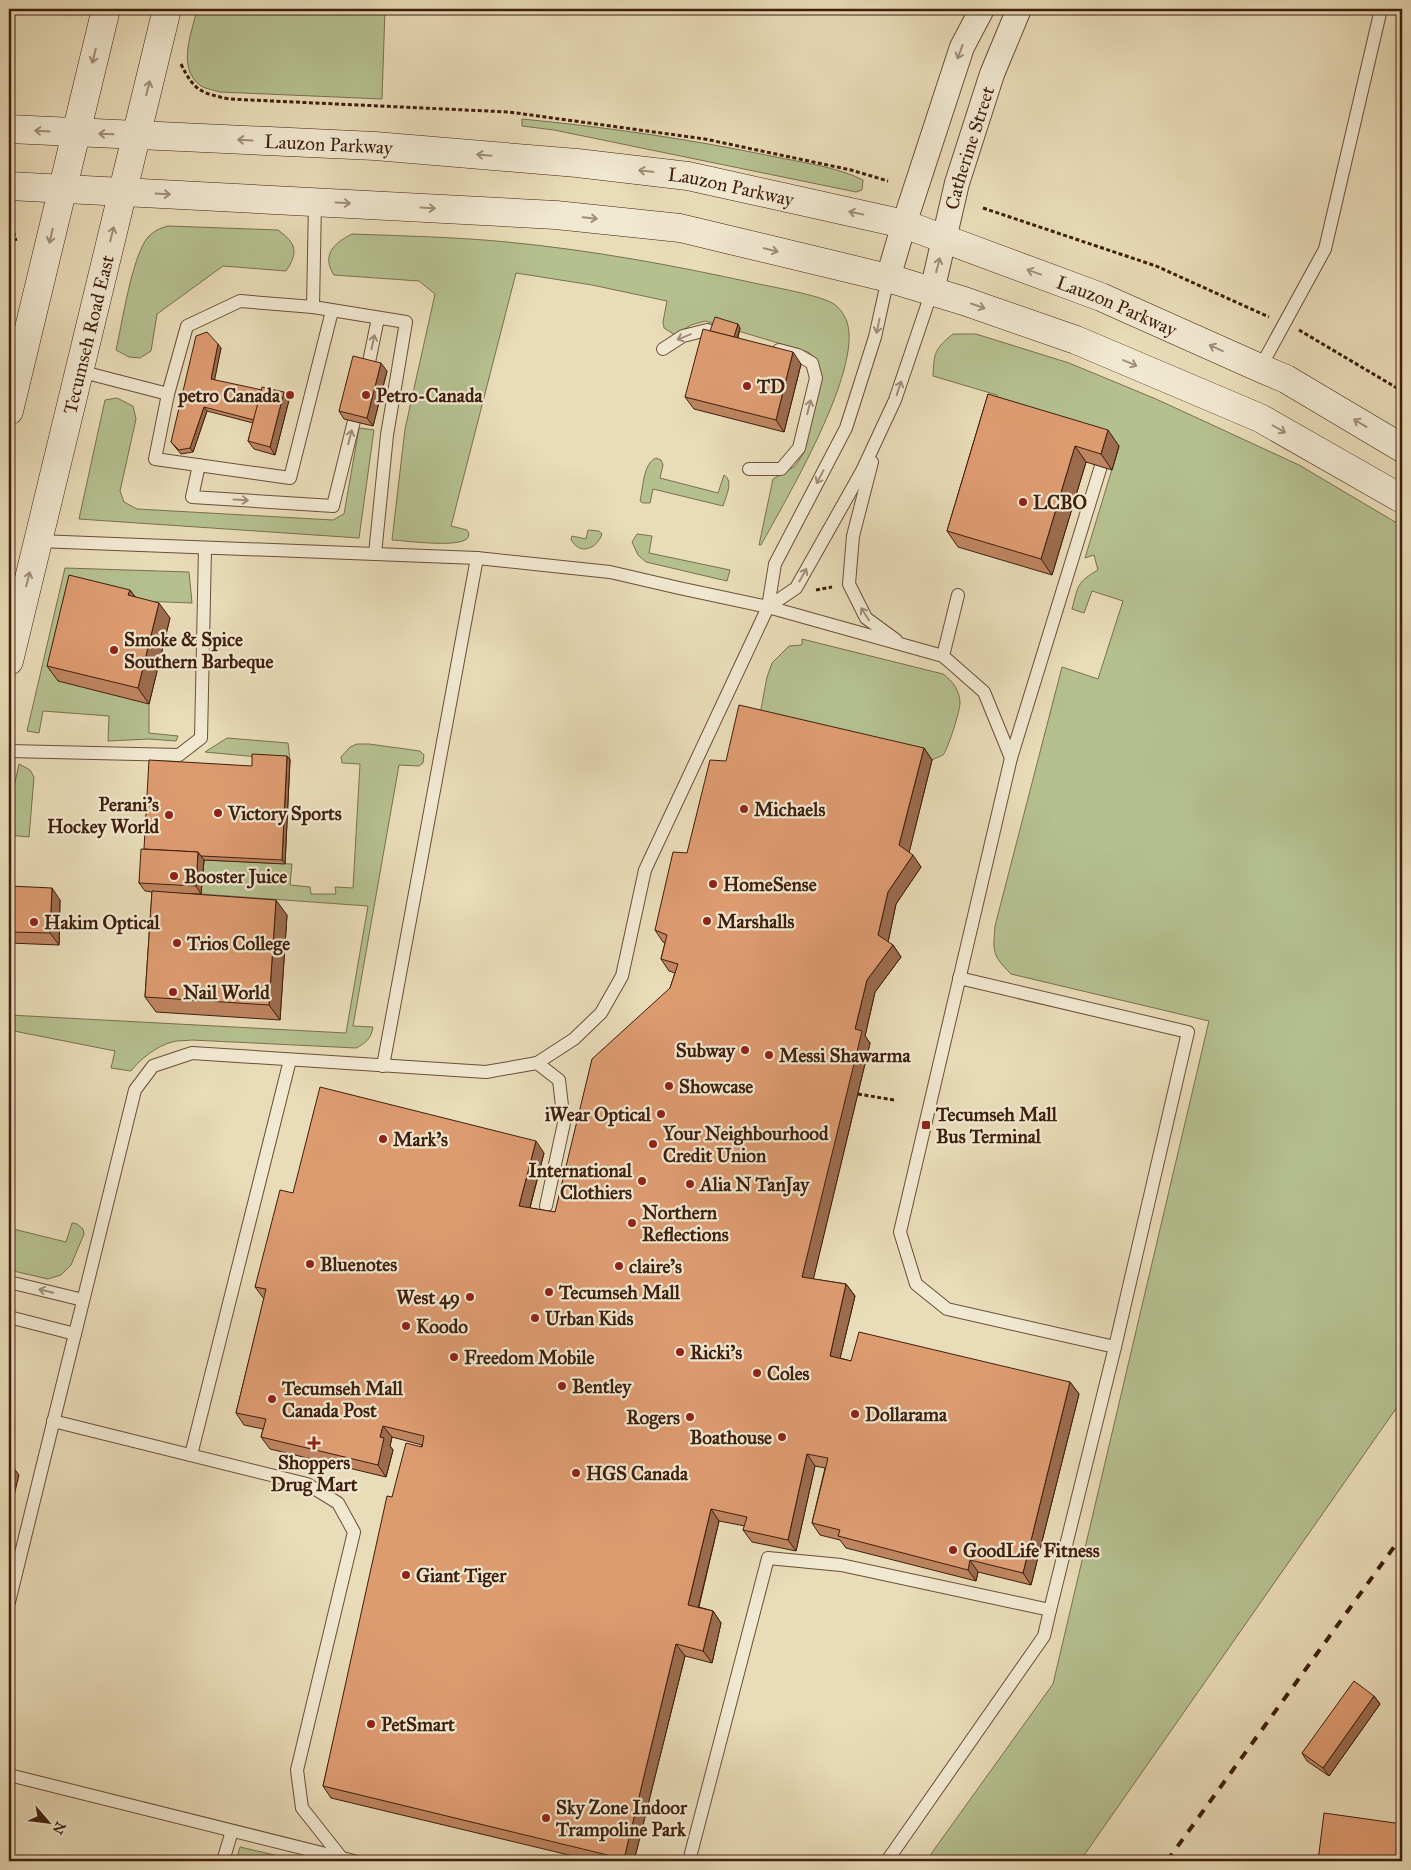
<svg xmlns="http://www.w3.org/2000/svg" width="1411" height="1870" viewBox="0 0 1411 1870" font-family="'IM FELL Great Primer',serif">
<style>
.green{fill:#b5c08f;stroke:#7a6f4e}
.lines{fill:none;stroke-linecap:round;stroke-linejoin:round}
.service-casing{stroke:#6a4e38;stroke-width:14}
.minor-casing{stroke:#6a4e38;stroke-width:26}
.secondary-casing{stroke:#3f1e0d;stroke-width:29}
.path{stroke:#3f1e0d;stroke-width:3;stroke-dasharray:4 2.5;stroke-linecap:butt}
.service{stroke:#f1e8d1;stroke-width:12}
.minor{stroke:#f1e8d1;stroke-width:24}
.secondary{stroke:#f1e8d1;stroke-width:28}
.rail{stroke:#3f1e0d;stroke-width:4;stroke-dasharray:9 9;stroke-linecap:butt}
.wall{fill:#be8560;stroke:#3f1e0d}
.shaded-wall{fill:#9b6c4e;stroke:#3f1e0d}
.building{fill:#dd9b70;stroke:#3f1e0d}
.oneway{stroke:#a18d79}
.poi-dot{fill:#8f2418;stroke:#f1e8d1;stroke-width:2}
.labels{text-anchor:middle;stroke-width:4.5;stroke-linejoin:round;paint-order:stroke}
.street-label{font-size:19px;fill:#3f1e0d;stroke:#f1e8d1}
.poi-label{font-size:19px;font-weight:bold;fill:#3f1e0d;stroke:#f1e8d1;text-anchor:start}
</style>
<rect width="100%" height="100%" fill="#e9dcb8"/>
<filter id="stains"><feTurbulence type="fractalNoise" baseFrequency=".004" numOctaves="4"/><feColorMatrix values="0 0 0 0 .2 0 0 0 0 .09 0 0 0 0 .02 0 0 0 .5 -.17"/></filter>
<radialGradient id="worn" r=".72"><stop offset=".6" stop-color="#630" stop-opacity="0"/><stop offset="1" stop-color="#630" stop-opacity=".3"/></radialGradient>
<g class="green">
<path d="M197,9H385L382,99L220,92C214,90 206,89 201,86C176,68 192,33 197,9Z"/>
<path d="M522,119C606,127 689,139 771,156C799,162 838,167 863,180L862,190L856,192L554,130L522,126Z"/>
<path d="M168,226L278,230C296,243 299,252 286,271L223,266L157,314L151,351L140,358L129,357L116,350C122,324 132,256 148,237C154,231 160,228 168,226Z"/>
<path d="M352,234C403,236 456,237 507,242C590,250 672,265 754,283C772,287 820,295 834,304C840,308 845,316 847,322C863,370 785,501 761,545H759L773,479L795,466L803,454L822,379L817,359L808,352L705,321L691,325L675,335L664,328L663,322L667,301L592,285L516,273L451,526L467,530L469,534C468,537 468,539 465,540C452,547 408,541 392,540L405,429L435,294L419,281L334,275C321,255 334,243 352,234Z"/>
<path d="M953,334H976L1069,363L1156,399L1299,465L1402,526V1400L1080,1861H926L1053,1684L1209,1021L1011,974C992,955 993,952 995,926L1062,667L1098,679L1123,601L1092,591L1084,613L1072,609C1078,586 1077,582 1098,570L1094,555L1085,558L1119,446L999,410L997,395L933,376C934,354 934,349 953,334Z"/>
<polygon points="117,398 133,406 136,419 120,491 124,502 137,509 333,520 344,514 359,428 374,430 359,538 79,519 105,400"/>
<path d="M656,458L661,460L663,465L660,478L718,493L724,475C734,481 726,496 723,506L653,489L650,503H643L640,501C643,489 643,463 656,458Z"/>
<path d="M588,530L599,531L602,534C597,549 579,556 571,539L572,536L586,539Z"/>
<polygon points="637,534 652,536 649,553 730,570 727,581 646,562 638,555 632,542"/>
<polygon points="65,568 189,572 192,603 141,601 149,704 149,733 178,736 176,741 149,739 108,741 109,716 43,711 39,733 27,731"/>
<path d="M802,639L943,674C952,680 960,691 960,703C960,711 948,749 943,755C940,757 935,758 932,760L759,720L767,677L772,663L789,646L802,645Z"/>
<polygon points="227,738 288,743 290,760 205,752"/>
<path d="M357,744H369L420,751L424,755L423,763L419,766L399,765L353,1026L373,1027C371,1039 366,1043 356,1048L192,1040C186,1041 178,1040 172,1042C157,1046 140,1059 131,1071L111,1068L115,1051L9,1030V1015L346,1033L368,906L201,894L204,860L292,864L290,885L310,887L311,894H336L335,887L353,888L360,764L342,763L341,757L350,747Z"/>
<polygon points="19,764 30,770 34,777 29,837 9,835 9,810"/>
<polygon points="72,1223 77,1224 83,1229 84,1234 71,1265 61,1275 48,1279 9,1270 9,1228 66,1242"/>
<polygon points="240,1847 296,1860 299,1861 236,1861"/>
</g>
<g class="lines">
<g class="service-casing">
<g id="service">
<polyline points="315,202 313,307 406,322 387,435 375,554"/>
<polyline points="663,349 683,336 707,330 719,333"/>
<polyline points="368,367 378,318"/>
<polyline points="1260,368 1325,249 1381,9"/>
<polyline points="79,371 168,394 187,326 240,301 313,307"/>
<polyline points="168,394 155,459 290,478 332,311"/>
<polyline points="872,462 853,536 849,584 866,618 896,640"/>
<polyline points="199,465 192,497 333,506 354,421"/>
<polyline points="1101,466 1011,758 900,1232 916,1284 947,1309 1115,1347"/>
<polyline points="749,469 781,469 799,448 816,378 812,363 798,355 779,350"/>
<polyline points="38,541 477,558 610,572 679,588 768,607 943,656 984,692 1011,758"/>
<polyline points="768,607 796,588 862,471 895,400 932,291"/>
<polyline points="943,656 958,595"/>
<polyline points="9,751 179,755 201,738 205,548"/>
<polyline points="537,1063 559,1080 564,1123 546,1206"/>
<polyline points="383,1066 477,558"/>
<polyline points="9,1282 83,1300"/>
<polyline points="9,1317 75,1334"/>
<polyline points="53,1421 307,1484 338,1503 354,1532 297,1770 302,1808 344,1861"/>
<polyline points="191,1455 290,1060"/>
<polyline points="9,1602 135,1090 153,1066 192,1053 486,1072 537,1063 574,1039 601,1013 622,976 645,870 768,607 775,564 846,428 875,337 888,278"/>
<polyline points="9,1775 354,1861"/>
<polyline points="223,1861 232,1831"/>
<polyline points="689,1861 768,1558 841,1565 1050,1610 1115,1347 1188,1032 959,978"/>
<polyline points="887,1861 1044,1636 1050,1610"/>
</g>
</g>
<g class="minor-casing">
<g id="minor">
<polyline points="888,278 904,224 962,47 982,9"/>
<path id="s1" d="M932,291L957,183L992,74L1019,9"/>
</g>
</g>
<g class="secondary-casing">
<g id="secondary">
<path id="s2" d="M9,129L375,146L577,163L688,176L904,224L1101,297L1260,368L1286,379L1402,448"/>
<polyline points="9,186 556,215 680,228 888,278 964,301 1076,340 1260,418 1402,499"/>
<polyline points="9,411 106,9"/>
<path id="s3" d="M9,661L167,9"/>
</g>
</g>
<g class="path">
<path d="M181,64C194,91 201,93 229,99L509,112L705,139L851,170L888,181"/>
<polyline points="983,208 1156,266 1269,317"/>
<polyline points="9,228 13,230 16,241"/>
<polyline points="1299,330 1402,391"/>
<polyline points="816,590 832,587"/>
<polyline points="858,1094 894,1100"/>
</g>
<use href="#service" class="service"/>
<use href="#minor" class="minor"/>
<use href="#secondary" class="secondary"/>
<polyline class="rail" points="1167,1861 1402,1536"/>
</g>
<g class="wall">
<polygon points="740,328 738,338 801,364 784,432 694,409 685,397"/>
<polygon points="221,348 214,380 289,400 275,455 254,449 248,441 253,423 207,411 193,452 181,454 171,442"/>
<polygon points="387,371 373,426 344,419 339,411"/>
<polygon points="988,394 1119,446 1112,470 1086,462 1052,575 958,547 947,531"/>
<polygon points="130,590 135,597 170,618 149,704 58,681 47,666"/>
<polygon points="924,748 932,760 909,852 921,867 896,904 888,942 893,945 901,957 875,992 865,1036 870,1043 813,1279 846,1284 855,1296 840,1358 851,1361 1070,1382 1079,1394 1031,1585 978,1572 976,1581 846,1548 840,1540 820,1535 812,1523 825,1468 815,1466 796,1551 752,1542 743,1530 745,1526 719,1521 699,1607 713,1611 721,1623 712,1663 685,1656 634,1861 594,1861 331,1798 323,1786 392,1497 422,1445 392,1437 390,1446 393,1450 386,1477 270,1449 261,1437 263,1429 244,1425 236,1413 264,1299 255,1287 293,1193 544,1153 530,1208 555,1212 670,988 675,973 669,971 661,959 665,943 663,942 655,930 726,761"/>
<polygon points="287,756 290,760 285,864 204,860 201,894 168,893 287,915 280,1020 156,1012 145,997 152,892 145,891 139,883 144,849 252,766"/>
<polygon points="9,886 60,900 59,945 9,943"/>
<polygon points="1374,1696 1380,1704 1329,1776 1307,1761 1302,1753"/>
</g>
<g class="shaded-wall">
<polygon points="738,324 740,328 735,347 732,343"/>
<polygon points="218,344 221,348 214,383 211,379"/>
<polygon points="793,352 801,364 784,432 776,420"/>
<polygon points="381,363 387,371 373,426 367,418"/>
<polygon points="284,392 289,400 275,455 270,447"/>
<polygon points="204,407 207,411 193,452 190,448"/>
<polygon points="1108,430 1119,446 1112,470 1101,454"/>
<polygon points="1075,446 1086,462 1052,575 1041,559"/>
<polygon points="130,590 141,605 128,595"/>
<polygon points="159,603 170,618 149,704 138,688"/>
<polygon points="924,748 932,760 908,857 899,845"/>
<polygon points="287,756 290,760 285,864 282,860"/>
<polygon points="198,852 204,860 201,894 196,886"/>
<polygon points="913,855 921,867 896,904 887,947 878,935 888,892"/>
<polygon points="52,888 60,900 59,945 50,933"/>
<polygon points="276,900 287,915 280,1020 269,1005"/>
<polygon points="893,945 901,957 875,992 865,1036 870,1043 811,1289 802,1277 855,1029 867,980"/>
<polygon points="536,1141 544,1153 527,1218 519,1206"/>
<polygon points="846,1284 855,1296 838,1367 830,1356"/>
<polygon points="1070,1382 1079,1394 1031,1585 1023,1573"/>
<polygon points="383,1426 392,1437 390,1446 393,1450 386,1477 378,1465 380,1437"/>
<polygon points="807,1454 815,1466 796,1551 788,1540"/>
<polygon points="10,1463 19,1475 9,1516 9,1470"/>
<polygon points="711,1509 719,1521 696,1617 688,1605"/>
<polygon points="970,1560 978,1572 976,1581 968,1570"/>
<polygon points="713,1611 721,1623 712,1663 703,1651"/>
<polygon points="676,1644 685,1656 634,1861 626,1861 624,1859"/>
<polygon points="1374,1696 1380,1704 1329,1776 1323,1768"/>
<polygon points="1402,1824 1402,1861 1397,1861"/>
</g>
<g class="building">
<polygon points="715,317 738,324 734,337 710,331"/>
<polygon points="703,329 793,352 776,420 685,397"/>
<polygon points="207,332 218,344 211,379 262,390 254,420 204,407 190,448 179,450 171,442 196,336"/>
<polygon points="353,356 381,363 367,418 339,411"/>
<polygon points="262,387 284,392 270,447 248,441"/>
<polygon points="988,394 1108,430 1101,454 1075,446 1041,559 947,531"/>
<polygon points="69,575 130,590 128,595 159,603 138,688 47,666"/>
<polygon points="739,705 924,748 899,845 913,855 888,892 878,935 893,945 867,980 855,1029 862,1031 802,1277 846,1284 830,1356 851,1361 859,1332 1070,1382 1023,1573 970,1560 968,1570 838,1536 840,1530 812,1523 828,1458 807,1454 788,1540 743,1530 747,1517 711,1509 688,1605 713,1611 703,1651 676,1644 624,1859 323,1786 387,1496 392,1497 406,1443 422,1447 424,1436 383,1426 380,1437 384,1438 378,1465 261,1437 266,1419 236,1413 266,1289 255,1287 280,1190 293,1193 320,1087 536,1141 519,1206 555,1212 592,1059 670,988 678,964 661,959 667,935 655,930 673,852 687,853 710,760 726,761"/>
<polygon points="252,754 287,756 282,860 201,856 198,852 144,849 149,760 252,766"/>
<polygon points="141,849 198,852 196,886 139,883"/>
<polygon points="9,886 52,888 50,933 9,932"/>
<polygon points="152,891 276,900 269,1005 145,997"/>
<polygon points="1354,1681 1374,1696 1323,1768 1302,1753"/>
<polygon points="1324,1813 1402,1824 1397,1861 1318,1861"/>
</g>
<defs><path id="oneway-shaft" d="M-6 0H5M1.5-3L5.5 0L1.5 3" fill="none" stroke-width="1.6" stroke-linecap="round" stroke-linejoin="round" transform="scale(1.25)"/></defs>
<g class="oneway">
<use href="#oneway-shaft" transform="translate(960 52) rotate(110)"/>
<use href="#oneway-shaft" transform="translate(94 56) rotate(104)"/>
<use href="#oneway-shaft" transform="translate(148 88) rotate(-76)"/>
<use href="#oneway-shaft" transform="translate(42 131) rotate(-177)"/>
<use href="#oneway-shaft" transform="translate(106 134) rotate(-178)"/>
<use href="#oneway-shaft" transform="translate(245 140) rotate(-177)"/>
<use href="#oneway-shaft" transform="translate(484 155) rotate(-175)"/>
<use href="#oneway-shaft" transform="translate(646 171) rotate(-173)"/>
<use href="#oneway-shaft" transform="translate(163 194) rotate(3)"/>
<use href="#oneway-shaft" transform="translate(343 203) rotate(3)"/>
<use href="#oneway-shaft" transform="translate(428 208) rotate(3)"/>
<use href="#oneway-shaft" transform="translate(856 213) rotate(-168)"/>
<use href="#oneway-shaft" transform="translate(590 218) rotate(6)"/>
<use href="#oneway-shaft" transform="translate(112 234) rotate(-76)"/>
<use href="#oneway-shaft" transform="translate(51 236) rotate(103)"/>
<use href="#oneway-shaft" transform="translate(771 250) rotate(14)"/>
<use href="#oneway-shaft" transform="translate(938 265) rotate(-76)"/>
<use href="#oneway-shaft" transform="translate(1034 272) rotate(-160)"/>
<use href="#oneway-shaft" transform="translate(978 306) rotate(19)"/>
<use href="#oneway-shaft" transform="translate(878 326) rotate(102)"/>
<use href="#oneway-shaft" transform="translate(684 337) rotate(158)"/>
<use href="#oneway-shaft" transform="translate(373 342) rotate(-78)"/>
<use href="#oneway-shaft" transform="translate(1216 348) rotate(-156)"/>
<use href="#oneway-shaft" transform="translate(1130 363) rotate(23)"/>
<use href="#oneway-shaft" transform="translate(899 388) rotate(-72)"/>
<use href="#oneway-shaft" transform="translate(809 407) rotate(-76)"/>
<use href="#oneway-shaft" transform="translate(1360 423) rotate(-149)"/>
<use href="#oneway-shaft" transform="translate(1279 429) rotate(30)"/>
<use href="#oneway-shaft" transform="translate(350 437) rotate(-76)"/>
<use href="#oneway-shaft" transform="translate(820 477) rotate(118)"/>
<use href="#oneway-shaft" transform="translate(241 500) rotate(3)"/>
<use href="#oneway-shaft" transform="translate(803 575) rotate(-61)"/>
<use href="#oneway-shaft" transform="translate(28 579) rotate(-76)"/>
<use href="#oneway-shaft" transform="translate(865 614) rotate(-123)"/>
<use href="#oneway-shaft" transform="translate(46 1291) rotate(-166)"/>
</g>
<g class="poi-dot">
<circle cx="747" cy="386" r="5"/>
<circle cx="290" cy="395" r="5"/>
<circle cx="366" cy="395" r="5"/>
<circle cx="1023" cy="502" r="5"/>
<circle cx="114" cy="650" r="5"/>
<circle cx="744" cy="809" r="5"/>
<circle cx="218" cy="813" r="5"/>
<circle cx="169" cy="815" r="5"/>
<circle cx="174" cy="876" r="5"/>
<circle cx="713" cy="884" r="5"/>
<circle cx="707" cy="921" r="5"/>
<circle cx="34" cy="922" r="5"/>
<circle cx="177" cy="943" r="5"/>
<circle cx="173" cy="992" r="5"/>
<circle cx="745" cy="1050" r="5"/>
<circle cx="769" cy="1055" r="5"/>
<circle cx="669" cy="1086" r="5"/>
<circle cx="661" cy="1114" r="5"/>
<rect x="921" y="1120" width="10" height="10" rx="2.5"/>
<circle cx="383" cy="1139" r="5"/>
<circle cx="653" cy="1144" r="5"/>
<circle cx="642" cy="1181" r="5"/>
<circle cx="690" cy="1184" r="5"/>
<circle cx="632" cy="1223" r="5"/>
<circle cx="310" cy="1264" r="5"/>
<circle cx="619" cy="1266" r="5"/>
<circle cx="549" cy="1292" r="5"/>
<circle cx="470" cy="1297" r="5"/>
<circle cx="535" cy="1318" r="5"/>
<circle cx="406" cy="1326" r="5"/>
<circle cx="680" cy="1352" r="5"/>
<circle cx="454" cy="1357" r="5"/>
<circle cx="757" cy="1373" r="5"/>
<circle cx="562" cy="1386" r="5"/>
<circle cx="272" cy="1399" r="5"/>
<circle cx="855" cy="1414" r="5"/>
<circle cx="690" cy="1417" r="5"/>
<circle cx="782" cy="1437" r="5"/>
<path d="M311.5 1435.5h5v5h5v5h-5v5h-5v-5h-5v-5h5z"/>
<circle cx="576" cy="1473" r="5"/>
<circle cx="953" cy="1550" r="5"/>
<circle cx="406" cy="1575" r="5"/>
<circle cx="371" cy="1724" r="5"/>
<circle cx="546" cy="1818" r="5"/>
</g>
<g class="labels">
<g class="street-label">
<text dy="7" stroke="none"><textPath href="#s2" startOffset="320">Lauzon Parkway</textPath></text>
<text dy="7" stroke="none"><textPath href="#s1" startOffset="148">Catherine Street</textPath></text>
<text dy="7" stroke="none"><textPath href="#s2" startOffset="725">Lauzon Parkway</textPath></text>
<text dy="7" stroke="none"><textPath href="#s2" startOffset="1130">Lauzon Parkway</textPath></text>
<text dy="7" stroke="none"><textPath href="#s3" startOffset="336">Tecumseh Road East</textPath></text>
</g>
<g class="poi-label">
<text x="757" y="393">TD</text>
<text x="280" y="402" text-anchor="end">petro Canada</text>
<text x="376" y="402">Petro-Canada</text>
<text x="1033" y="509">LCBO</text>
<text x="124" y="646">Smoke &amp; Spice<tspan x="124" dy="22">Southern Barbeque</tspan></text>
<text x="159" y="811" text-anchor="end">Perani's<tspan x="159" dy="22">Hockey World</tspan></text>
<text x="754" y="816">Michaels</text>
<text x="228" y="820">Victory Sports</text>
<text x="184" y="883">Booster Juice</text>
<text x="723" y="891">HomeSense</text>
<text x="717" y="928">Marshalls</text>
<text x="44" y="929">Hakim Optical</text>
<text x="187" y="950">Trios College</text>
<text x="183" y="999">Nail World</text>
<text x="735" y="1057" text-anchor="end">Subway</text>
<text x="779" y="1062">Messi Shawarma</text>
<text x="679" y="1093">Showcase</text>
<text x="651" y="1121" text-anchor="end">iWear Optical</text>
<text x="936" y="1121">Tecumseh Mall<tspan x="936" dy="22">Bus Terminal</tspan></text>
<text x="663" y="1140">Your Neighbourhood<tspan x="663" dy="22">Credit Union</tspan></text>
<text x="393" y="1146">Mark's</text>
<text x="632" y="1177" text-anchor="end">International<tspan x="632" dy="22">Clothiers</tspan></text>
<text x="700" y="1191">Alia N TanJay</text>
<text x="642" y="1219">Northern<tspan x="642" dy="22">Reflections</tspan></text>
<text x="320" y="1271">Bluenotes</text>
<text x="629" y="1273">claire's</text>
<text x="559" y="1299">Tecumseh Mall</text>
<text x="460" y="1304" text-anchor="end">West 49</text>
<text x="545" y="1325">Urban Kids</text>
<text x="416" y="1333">Koodo</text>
<text x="690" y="1359">Ricki's</text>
<text x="464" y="1364">Freedom Mobile</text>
<text x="767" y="1380">Coles</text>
<text x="572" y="1393">Bentley</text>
<text x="282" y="1395">Tecumseh Mall<tspan x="282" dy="22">Canada Post</tspan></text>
<text x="865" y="1421">Dollarama</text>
<text x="680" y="1424" text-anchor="end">Rogers</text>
<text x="772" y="1444" text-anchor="end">Boathouse</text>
<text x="314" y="1469" text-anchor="middle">Shoppers<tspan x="314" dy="22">Drug Mart</tspan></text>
<text x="586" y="1480">HGS Canada</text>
<text x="963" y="1557">GoodLife Fitness</text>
<text x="416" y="1582">Giant Tiger</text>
<text x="381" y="1731">PetSmart</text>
<text x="556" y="1814">Sky Zone Indoor<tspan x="556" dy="22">Trampoline Park</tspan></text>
</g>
</g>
<rect width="1411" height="1870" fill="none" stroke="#e9dcb8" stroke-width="30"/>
<rect x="10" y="10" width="1391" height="1850" fill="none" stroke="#3f1e0d" stroke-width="2.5"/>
<rect x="15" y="15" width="1381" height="1840" fill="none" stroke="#3f1e0d"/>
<g transform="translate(48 1822) rotate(118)" stroke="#f1e8d1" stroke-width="4" paint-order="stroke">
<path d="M0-4L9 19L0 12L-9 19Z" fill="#3f1e0d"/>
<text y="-8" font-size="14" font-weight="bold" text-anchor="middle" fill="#3f1e0d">N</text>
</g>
<rect width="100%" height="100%" filter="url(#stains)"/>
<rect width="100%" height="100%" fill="url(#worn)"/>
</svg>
